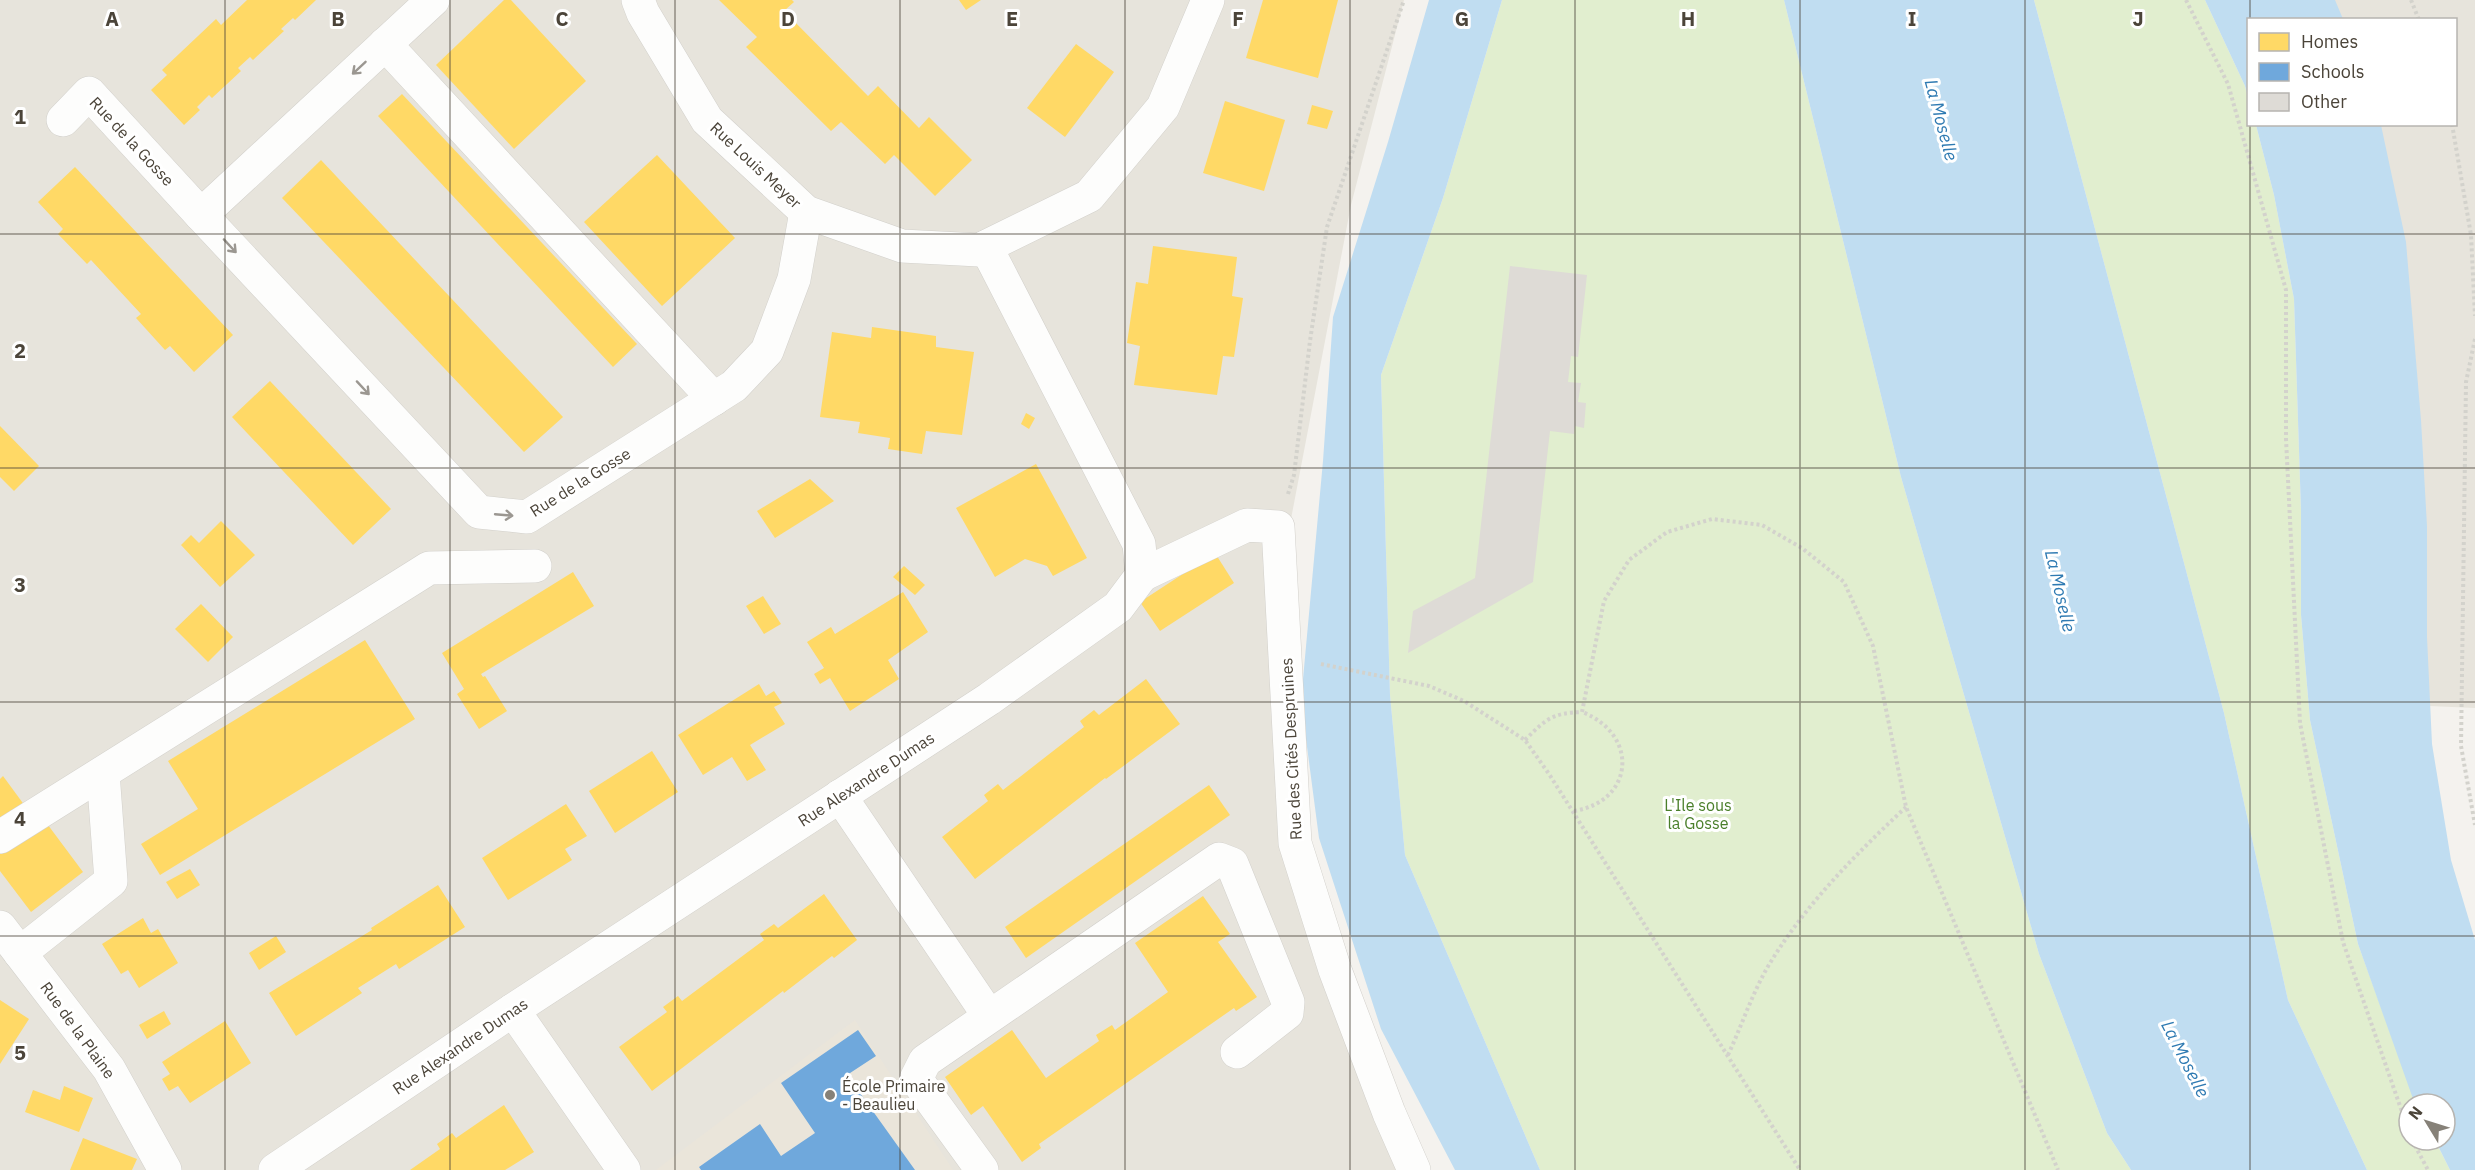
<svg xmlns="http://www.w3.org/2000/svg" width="2475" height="1170" viewBox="0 0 2475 1170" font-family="'IBM Plex Sans',sans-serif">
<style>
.residential{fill:#e7e4dc}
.education{fill:#eae5da}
.green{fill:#e1eecf}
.water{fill:#c0ddf1}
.homes{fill:#ffd966}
.schools{fill:#6fa8dc}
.building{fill:#dedbd6}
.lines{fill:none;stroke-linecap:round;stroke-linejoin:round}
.minor-casing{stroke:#d2d0cb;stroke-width:34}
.path{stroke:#d3d2cc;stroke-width:4;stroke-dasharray:3 3;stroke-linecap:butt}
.minor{stroke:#fdfdfc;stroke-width:33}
.oneway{stroke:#9b9791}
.grid{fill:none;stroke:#4b4439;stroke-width:1.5;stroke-opacity:0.55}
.poi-dot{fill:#868178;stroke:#fff;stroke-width:2}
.labels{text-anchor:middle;stroke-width:6;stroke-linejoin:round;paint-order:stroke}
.street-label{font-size:16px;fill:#4b4439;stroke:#fff}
.park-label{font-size:16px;fill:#4a7f2a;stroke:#fff}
.poi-label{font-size:16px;fill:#4b4439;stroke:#fff;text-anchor:start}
.water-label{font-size:18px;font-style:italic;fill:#2e7ab2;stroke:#fff}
.grid-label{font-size:20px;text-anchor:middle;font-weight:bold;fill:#4b4439;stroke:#fff;stroke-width:6;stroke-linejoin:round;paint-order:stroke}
</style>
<rect width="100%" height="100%" fill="#f4f2ee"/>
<g class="residential">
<polygon points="0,0 1404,0 1351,205 1278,587 1282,793 1417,1170 0,1170"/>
<polygon points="2270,0 2475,0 2475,708 2361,703 2313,125 2456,124 2456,20 2278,19"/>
</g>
<polygon class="education" points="855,1020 953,1170 656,1170"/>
<g class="green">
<polygon points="1502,0 1784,0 1901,477 2039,954 2107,1133 2131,1170 1540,1170 1405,855 1390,695 1381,375 1443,198"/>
<polygon points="2034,0 2205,0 2245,86 2248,97 2248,124 2256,125 2274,195 2294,299 2301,511 2301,615 2310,720 2358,944 2416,1104 2409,1104 2409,1140 2435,1140 2450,1170 2367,1170 2288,1000 2224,713"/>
</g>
<g class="water">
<polygon points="1429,0 1502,0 1443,198 1381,375 1390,695 1405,855 1540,1170 1455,1170 1381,1029 1319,838 1301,701 1323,461 1333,317 1388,142"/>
<polygon points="1784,0 2034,0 2224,713 2288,1000 2367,1170 2131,1170 2107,1133 2039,954 1901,477"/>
<polygon points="2205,0 2335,0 2343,19 2248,20 2248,97 2245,86"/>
<polygon points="2256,125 2381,125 2406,242 2421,420 2427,526 2427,637 2432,744 2451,860 2475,940 2475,1170 2450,1170 2435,1140 2445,1140 2445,1104 2416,1104 2412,1096 2358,944 2310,720 2301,615 2301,511 2294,299 2274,195"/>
</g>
<g class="homes">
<polygon points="247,0 316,0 295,20 293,18 281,29 284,31 253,60 250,57 238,68 241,71 212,98 209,95 197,107 200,110 184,125 151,90 167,75 162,70 216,19 221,25"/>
<polygon points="504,0 511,0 586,81 514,149 436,65"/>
<polygon points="719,0 792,0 794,2 784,11 868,96 878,86 919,128 929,117 972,160 935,196 894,155 885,164 841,122 831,131 746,47 757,37"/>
<polygon points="959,0 981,0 966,10"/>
<polygon points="1263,0 1338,0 1318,78 1246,58"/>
<polygon points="1076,44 1114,72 1065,137 1027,108"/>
<polygon points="402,94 637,344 613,367 378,116"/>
<polygon points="1225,101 1285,120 1264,191 1203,173"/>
<polygon points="1312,105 1333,111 1327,129 1307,124"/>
<polygon points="657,155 735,238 662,306 584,222"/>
<polygon points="321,160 563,417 524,452 282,198"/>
<polygon points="75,167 233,335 194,372 170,346 165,350 136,318 141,314 91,260 87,264 58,234 63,229 38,202"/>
<polygon points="1153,246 1237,257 1232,296 1243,298 1234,357 1223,356 1217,395 1134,385 1140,346 1127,343 1136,282 1148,284"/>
<polygon points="872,327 936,336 936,347 974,352 962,435 926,431 922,454 888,449 890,438 858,433 860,422 820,417 832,332 871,338"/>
<polygon points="270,381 391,509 353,545 232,417"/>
<polygon points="1026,413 1035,418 1029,429 1021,424"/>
<polygon points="0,426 39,466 14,491 0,477"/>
<polygon points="1036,464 1087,558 1053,576 1047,566 1025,559 995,577 956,508"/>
<polygon points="810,479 834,501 775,538 757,511"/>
<polygon points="221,521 255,555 220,587 181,545 191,535 199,543"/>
<polygon points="1215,553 1234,583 1160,631 1140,602"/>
<polygon points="904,566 925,585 915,595 893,577"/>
<polygon points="573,572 594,606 481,674 483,677 485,676 507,711 479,729 457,694 464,689 442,653"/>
<polygon points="903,592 928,632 888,660 899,679 850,711 830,678 820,684 814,674 824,668 807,642 831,627 835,634"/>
<polygon points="763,596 781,624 764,634 746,606"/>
<polygon points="201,604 233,637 208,662 175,629"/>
<polygon points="365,640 415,719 160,875 141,844 198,809 168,761"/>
<polygon points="1146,679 1180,724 1106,779 1105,778 975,879 942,837 988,801 984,795 998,784 1003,790 1084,727 1080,721 1094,710 1099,715"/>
<polygon points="759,684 766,696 774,691 782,703 774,707 785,724 750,745 766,770 747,781 732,757 703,775 678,735"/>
<polygon points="652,751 678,792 615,833 589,791"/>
<polygon points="3,776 25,806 0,820 0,779"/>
<polygon points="1209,785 1230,815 1026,958 1005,927"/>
<polygon points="566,804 587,836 565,849 572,860 508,900 482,858"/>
<polygon points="45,821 83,872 31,912 0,871 0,854"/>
<polygon points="190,869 200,885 177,899 166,882"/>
<polygon points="438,885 465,927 399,969 396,964 358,988 362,993 296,1036 269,993 372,930 371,928"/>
<polygon points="824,894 857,940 834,958 832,956 784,993 783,991 652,1091 619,1047 667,1012 663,1007 678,996 682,1001 764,940 760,934 774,924 778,928"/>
<polygon points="1203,896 1230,934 1218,942 1257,997 1236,1011 1234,1008 1039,1144 1041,1148 1022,1162 983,1106 971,1115 945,1077 1012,1030 1046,1078 1099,1041 1096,1035 1112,1025 1115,1030 1168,992 1135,943"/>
<polygon points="143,918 151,933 158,929 178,963 139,988 128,970 121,974 102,944"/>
<polygon points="276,936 286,952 259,970 249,953"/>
<polygon points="0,1000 29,1019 0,1064"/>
<polygon points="164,1011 171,1024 147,1039 139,1025"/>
<polygon points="225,1021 251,1063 190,1103 178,1086 169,1091 162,1079 170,1074 162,1062"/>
<polygon points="64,1086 93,1098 79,1132 25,1112 33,1090 60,1100"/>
<polygon points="504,1105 534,1152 505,1170 410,1170 440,1149 437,1144 452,1133 456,1138"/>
<polygon points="83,1138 137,1159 132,1170 70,1170"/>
</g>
<polygon class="schools" points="858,1030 876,1056 847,1075 915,1170 701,1170 699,1167 760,1124 781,1156 815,1133 781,1083"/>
<polygon class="building" points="1510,266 1587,275 1578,357 1571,356 1568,382 1581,383 1578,402 1586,403 1584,428 1575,426 1574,434 1550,431 1533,582 1408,653 1413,611 1475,578"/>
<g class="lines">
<g class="minor-casing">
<g id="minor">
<polyline points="433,0 201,215 479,512 527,517 734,386 767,351 794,279 806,212"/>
<polyline points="638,0 643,13 707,120 806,212 902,246 979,250 1089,196 1163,107 1208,0"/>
<polyline points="385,44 714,399"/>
<polyline points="63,120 89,93 201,215"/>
<polyline points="1142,575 1247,525 1278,527 1295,843 1335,970 1389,1113 1414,1170"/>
<polyline points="840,796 989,1016"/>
<polyline points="0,837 429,568 535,566"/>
<polyline points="0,927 109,1069 165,1170"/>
<polyline points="20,953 111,881 103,773"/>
<polyline points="513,1010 624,1170"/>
<polyline points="275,1170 513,1010 989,699 1118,607 1142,575 1139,544 986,247"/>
<polyline points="982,1170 916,1079 925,1061 1219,859 1232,864 1288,1002 1287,1013 1237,1052"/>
</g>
</g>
<g class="path">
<polyline points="2186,0 2228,84 2286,290 2286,439 2300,723 2343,942 2409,1132"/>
<polyline points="2411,0 2419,20"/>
<polyline points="2452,124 2471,235 2475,316"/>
<polyline points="2475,339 2466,382 2461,746 2475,825"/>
<polyline points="1288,494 1294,475 1310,341 1327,227 1404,0"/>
<polyline points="1321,664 1429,686 1464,701 1525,740 1549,774 1800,1170"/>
<path d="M1525,740C1546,719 1552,713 1582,712L1604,601L1629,560L1667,532L1712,519L1762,525L1802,548L1844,582L1873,646L1906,807L2058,1170"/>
<path d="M1574,811C1635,801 1639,734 1582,712"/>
<path d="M1728,1055C1742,1025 1753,991 1770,963C1807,903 1855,855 1906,807"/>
<polyline points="2412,1140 2428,1170"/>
</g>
<use href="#minor" class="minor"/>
</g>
<defs><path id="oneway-shaft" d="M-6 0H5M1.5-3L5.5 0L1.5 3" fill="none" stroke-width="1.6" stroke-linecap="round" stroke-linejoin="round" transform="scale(1.5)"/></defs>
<g class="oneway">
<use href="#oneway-shaft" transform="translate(359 68) rotate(137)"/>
<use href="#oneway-shaft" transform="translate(230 246) rotate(47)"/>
<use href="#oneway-shaft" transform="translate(363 388) rotate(47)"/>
<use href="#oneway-shaft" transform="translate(504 515) rotate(5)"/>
</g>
<path class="grid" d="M225,0V1170M450,0V1170M675,0V1170M900,0V1170M1125,0V1170M1350,0V1170M1575,0V1170M1800,0V1170M2025,0V1170M2250,0V20M2250,124V1170M0,234H2475M0,468H2475M0,702H2475M0,936H2475"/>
<circle class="poi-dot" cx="830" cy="1095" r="6"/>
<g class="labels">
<g class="street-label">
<text transform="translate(132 141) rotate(47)" y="6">Rue de la Gosse</text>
<text transform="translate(756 165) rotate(43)" y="6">Rue Louis Meyer</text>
<text transform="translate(580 482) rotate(-32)" y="6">Rue de la Gosse</text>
<text transform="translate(1291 749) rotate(-93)" y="6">Rue des Cités Despruines</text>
<text transform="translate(866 779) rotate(-33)" y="6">Rue Alexandre Dumas</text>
<text transform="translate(78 1030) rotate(54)" y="6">Rue de la Plaine</text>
<text transform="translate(460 1046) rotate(-34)" y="6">Rue Alexandre Dumas</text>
</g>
<g class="park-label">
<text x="1698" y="811">L'Ile sous<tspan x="1698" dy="18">la Gosse</tspan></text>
</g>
<g class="poi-label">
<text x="842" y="1092">École Primaire<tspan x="842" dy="18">- Beaulieu</tspan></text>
</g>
<g class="water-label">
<text transform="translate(1941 120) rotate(75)" y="6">La Moselle</text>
<text transform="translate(2060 591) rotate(77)" y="6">La Moselle</text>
<text transform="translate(2185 1059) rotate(63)" y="6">La Moselle</text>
</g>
</g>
<g class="grid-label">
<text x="112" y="26">A</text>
<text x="338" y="26">B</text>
<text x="562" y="26">C</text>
<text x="788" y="26">D</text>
<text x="1012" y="26">E</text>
<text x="1238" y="26">F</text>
<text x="1462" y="26">G</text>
<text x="1688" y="26">H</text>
<text x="1912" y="26">I</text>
<text x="2138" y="26">J</text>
<text x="20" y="124">1</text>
<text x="20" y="358">2</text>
<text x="20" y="592">3</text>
<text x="20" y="826">4</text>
<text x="20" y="1060">5</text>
</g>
<rect x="2247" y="18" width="210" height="108" fill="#ffffff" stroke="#b7b4b0" stroke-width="1.5"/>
<rect x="2259" y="33" width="30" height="18" fill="#ffd966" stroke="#b7b4b0" stroke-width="1.5"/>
<text x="2301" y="48" font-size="18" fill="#4b4439">Homes</text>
<rect x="2259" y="63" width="30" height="18" fill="#6fa8dc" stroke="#b7b4b0" stroke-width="1.5"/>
<text x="2301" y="78" font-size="18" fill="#4b4439">Schools</text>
<rect x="2259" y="93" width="30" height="18" fill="#dedbd6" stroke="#b7b4b0" stroke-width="1.5"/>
<text x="2301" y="108" font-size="18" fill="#4b4439">Other</text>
<g transform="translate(2427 1122) rotate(308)"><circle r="28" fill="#ffffff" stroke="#b7b4b0" stroke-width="1.5"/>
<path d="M0-4.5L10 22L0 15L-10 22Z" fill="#868178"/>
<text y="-9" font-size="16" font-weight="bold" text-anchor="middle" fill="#4b4439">N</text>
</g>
</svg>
